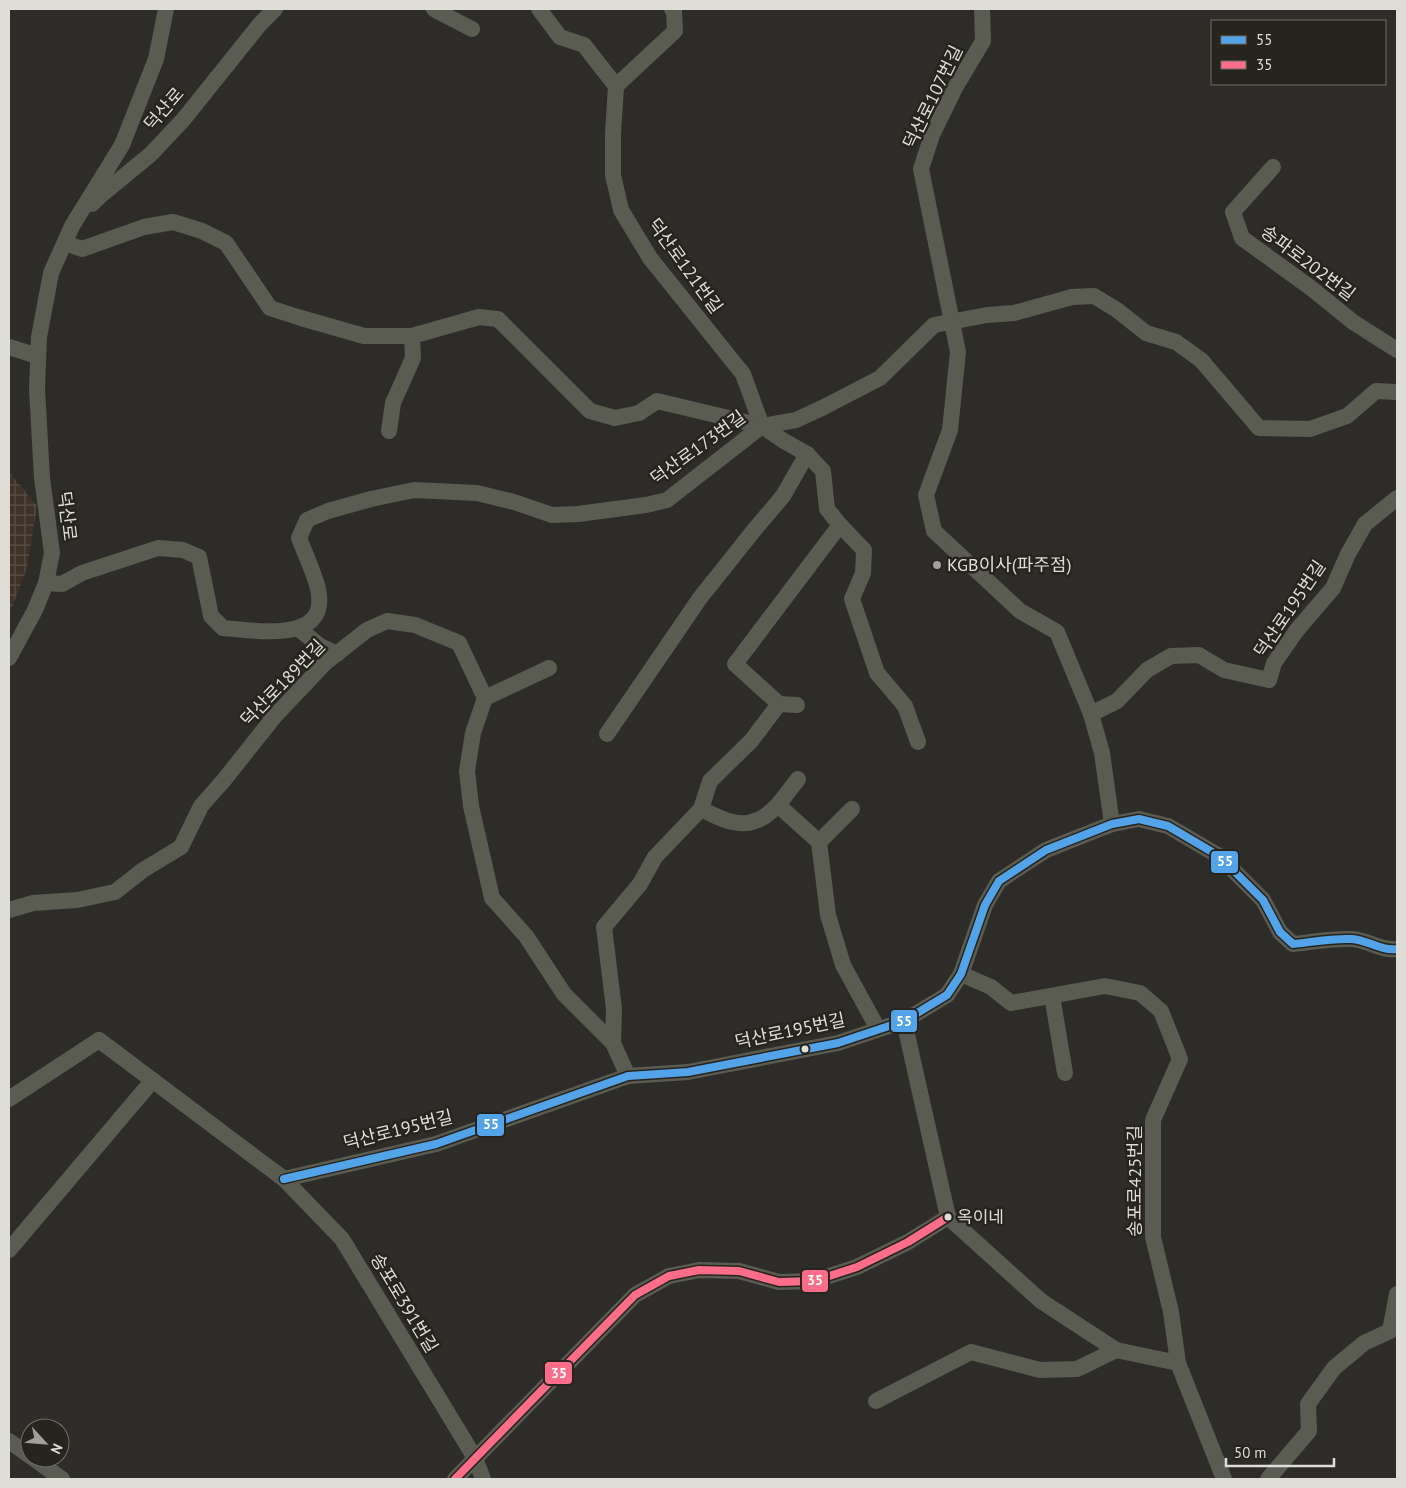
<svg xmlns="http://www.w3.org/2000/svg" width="1406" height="1488" viewBox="0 0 1406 1488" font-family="'PT Sans','Noto Sans KR',sans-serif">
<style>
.industrial{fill:url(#industrial-grid)}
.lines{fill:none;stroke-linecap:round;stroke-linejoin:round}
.minor{stroke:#5a5c52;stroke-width:16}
.bus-1-casing{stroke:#27231d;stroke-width:11}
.bus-2-casing{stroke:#27231d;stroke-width:11}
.bus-1{stroke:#53a3e8;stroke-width:8}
.bus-2{stroke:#fb6d88;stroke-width:8}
.poi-dot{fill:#a19f9b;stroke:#27231d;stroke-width:2}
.bus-dot{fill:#dfddd8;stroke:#27231d;stroke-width:2}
.labels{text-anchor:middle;stroke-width:5;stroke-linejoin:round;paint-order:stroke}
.bus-label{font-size:17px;fill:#dfddd8;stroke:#27231d;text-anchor:start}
.street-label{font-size:18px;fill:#dfddd8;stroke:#27231d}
.poi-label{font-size:18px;fill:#dfddd8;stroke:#27231d;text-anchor:start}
.line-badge{stroke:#27231d;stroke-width:2}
.badge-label{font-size:14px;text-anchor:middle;font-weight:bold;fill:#fff}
</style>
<defs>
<pattern id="industrial-grid" width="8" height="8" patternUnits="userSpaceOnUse" patternTransform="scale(1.25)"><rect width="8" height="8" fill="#3d3225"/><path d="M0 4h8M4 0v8" fill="none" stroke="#594f44"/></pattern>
</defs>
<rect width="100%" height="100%" fill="#2e2c29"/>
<polygon class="industrial" points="9,472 37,506 27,568 9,615"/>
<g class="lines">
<g class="minor">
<polyline points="434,9 439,12 472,29"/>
<polyline points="539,9 560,37 584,45 616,86 613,134 613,175 621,210 650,258 743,374 762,426 784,441 807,454 823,471 827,509 840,525 864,550 863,573 852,599 877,673 905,706 918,742"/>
<polyline points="982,9 983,41 955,88 932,135 921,169 958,352 950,430 926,495 934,531 1020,611 1057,632 1091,714 1102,753 1112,824"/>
<polyline points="616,86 675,31 674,11 672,9"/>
<polyline points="1273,167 1233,212 1242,238 1311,288 1353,322 1397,350"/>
<polyline points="92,204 100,196 151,154 183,120 260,24 275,9"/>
<polyline points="65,243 82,249 144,227 173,222 202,231 226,243 270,308 301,318 364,336 412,336 479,317 498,319 590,411 615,418 639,413 657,401 762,426 796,420 822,408 880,378 934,325 987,315 1014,313 1072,297 1094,296 1117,310 1146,333 1176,342 1201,360 1259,428 1310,429 1347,416 1376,391 1397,392"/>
<polyline points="9,347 38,356"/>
<polyline points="389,431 393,403 413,358 412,336"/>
<path d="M46,583L62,584L82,573L158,548L183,550L199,557L211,616L223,628C255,630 330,645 318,589C314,572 305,554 299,538L307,520L328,511L371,499L414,490L477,493L514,502L552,515L578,514L646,505L667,500L762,426"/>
<polyline points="299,629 320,646 337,654"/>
<polyline points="9,658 35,610 46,583 52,553 42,478 37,389 39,337 51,273 72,226 122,145 156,59 166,9"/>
<polyline points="485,698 549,668"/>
<polyline points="779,704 797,705"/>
<polyline points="1091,714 1117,701 1147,670 1171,656 1199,655 1224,670 1269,680 1274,663 1297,630 1333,588 1348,554 1365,524 1397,498"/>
<polyline points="607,734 700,598 755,529 783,496 807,454"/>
<polyline points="798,779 778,805 819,842 828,915 843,965 878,1029"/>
<path d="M701,809C721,819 741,830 762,818C768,815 773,809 778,805"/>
<polyline points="819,842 852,809"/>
<polyline points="9,910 33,903 77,900 115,892 143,870 181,847 201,806 224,780 274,717 325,663 367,630 387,621 415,625 459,643 485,698 473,733 467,771 471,806 492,898 526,936 564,994 613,1043"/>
<polyline points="961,974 991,987 1011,1003 1105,986 1140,993 1161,1011 1180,1059 1153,1120 1153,1237 1171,1312 1178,1363 1224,1479"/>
<polyline points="1052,996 1065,1073"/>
<polyline points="904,1021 948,1217 1041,1301 1116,1350 1178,1363"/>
<polyline points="628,1076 613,1043 614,1009 604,927 640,884 655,857 701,809 710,781 751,741 779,704 735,664 840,525"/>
<polyline points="9,1099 99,1040 284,1179 342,1239 475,1458 483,1479"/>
<path d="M284,1179L436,1144L628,1076L688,1072L838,1043L904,1021L947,995L961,974L985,905L999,881L1046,850L1112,824L1139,819L1168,826L1219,856L1263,900L1280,932L1293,944C1312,942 1333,938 1352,939C1368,940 1380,951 1397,949"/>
<polyline points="9,1250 153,1080"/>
<polyline points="876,1401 971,1352 1040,1370 1077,1369 1116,1350"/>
<polyline points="9,1441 30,1456"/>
<polyline points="33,1458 62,1479"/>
<polyline points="455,1479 635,1295 669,1276 699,1270 739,1271 779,1282 814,1281 857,1267 908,1242 948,1217"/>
<polyline points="1268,1479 1309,1431 1308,1404 1334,1368 1364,1343 1390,1331 1397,1294"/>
</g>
<g class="bus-1-casing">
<path id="bus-1" d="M284,1179L436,1144L628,1076L688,1072L838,1043L904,1021L947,995L961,974L985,905L999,881L1046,850L1112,824L1139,819L1168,826L1219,856L1263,900L1280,932L1293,944C1312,942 1333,938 1352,939C1368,940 1380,951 1397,949"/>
</g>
<g class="bus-2-casing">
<polyline id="bus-2" points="455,1479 635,1295 669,1276 699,1270 739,1271 779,1282 814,1281 857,1267 908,1242 948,1217"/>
</g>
<use href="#bus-1" class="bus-1"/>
<use href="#bus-2" class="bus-2"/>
</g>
<circle class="poi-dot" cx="937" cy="565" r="5"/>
<g class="bus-dot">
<circle cx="805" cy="1049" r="4.5"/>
<circle cx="948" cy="1217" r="4.5"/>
</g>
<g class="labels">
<g class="bus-label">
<text x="957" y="1223">옥이네</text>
</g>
<g class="street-label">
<text transform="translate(933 97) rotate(-64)" y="6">덕산로107번길</text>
<text transform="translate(164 109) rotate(-49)" y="6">덕산로</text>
<text transform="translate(1308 263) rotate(37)" y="6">송파로202번길</text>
<text transform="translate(685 266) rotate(54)" y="6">덕산로121번길</text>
<text transform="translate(698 448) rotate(-36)" y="6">덕산로173번길</text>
<text transform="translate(67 516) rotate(83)" y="6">덕산로</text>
<text transform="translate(1290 609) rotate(-56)" y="6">덕산로195번길</text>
<text transform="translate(283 683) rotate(-46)" y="6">덕산로189번길</text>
<text transform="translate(790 1031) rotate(-12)" y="6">덕산로195번길</text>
<text transform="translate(398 1130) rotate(-14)" y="6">덕산로195번길</text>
<text transform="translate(1135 1181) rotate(-90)" y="6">송포로425번길</text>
<text transform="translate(404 1303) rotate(59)" y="6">송포로391번길</text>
</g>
<g class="poi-label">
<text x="947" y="571">KGB이사(파주점)</text>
</g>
</g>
<g class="line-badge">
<rect x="1210" y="850" width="29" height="24" rx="5" fill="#53a3e8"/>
<rect x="890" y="1009" width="28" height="24" rx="5" fill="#53a3e8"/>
<rect x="476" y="1113" width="29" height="24" rx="5" fill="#53a3e8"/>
<rect x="801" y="1269" width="28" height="24" rx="5" fill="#fb6d88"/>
<rect x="544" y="1361" width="29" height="24" rx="5" fill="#fb6d88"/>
</g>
<g class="badge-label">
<text x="1225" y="866">55</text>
<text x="904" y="1026">55</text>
<text x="491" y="1129">55</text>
<text x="815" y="1285">35</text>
<text x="559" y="1378">35</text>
</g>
<rect width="1406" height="1488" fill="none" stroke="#dfddd8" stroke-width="20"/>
<rect x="1211" y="20" width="175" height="65" fill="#27231d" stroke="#716d68"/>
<rect x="1221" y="36" width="25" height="8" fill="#53a3e8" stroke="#716d68"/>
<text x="1256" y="45" font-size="15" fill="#dfddd8">55</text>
<rect x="1221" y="61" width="25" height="8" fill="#fb6d88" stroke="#716d68"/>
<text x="1256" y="70" font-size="15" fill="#dfddd8">35</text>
<g transform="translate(45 1443) rotate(116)"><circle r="24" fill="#27231d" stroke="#716d68"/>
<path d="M0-4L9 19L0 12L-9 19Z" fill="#a19f9b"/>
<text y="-8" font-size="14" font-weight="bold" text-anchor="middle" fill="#dfddd8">N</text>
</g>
<path d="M1226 1458v8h108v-8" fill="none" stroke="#dfddd8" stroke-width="2.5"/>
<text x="1234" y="1458" font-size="15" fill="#dfddd8" stroke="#27231d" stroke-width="4" paint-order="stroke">50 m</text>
</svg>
